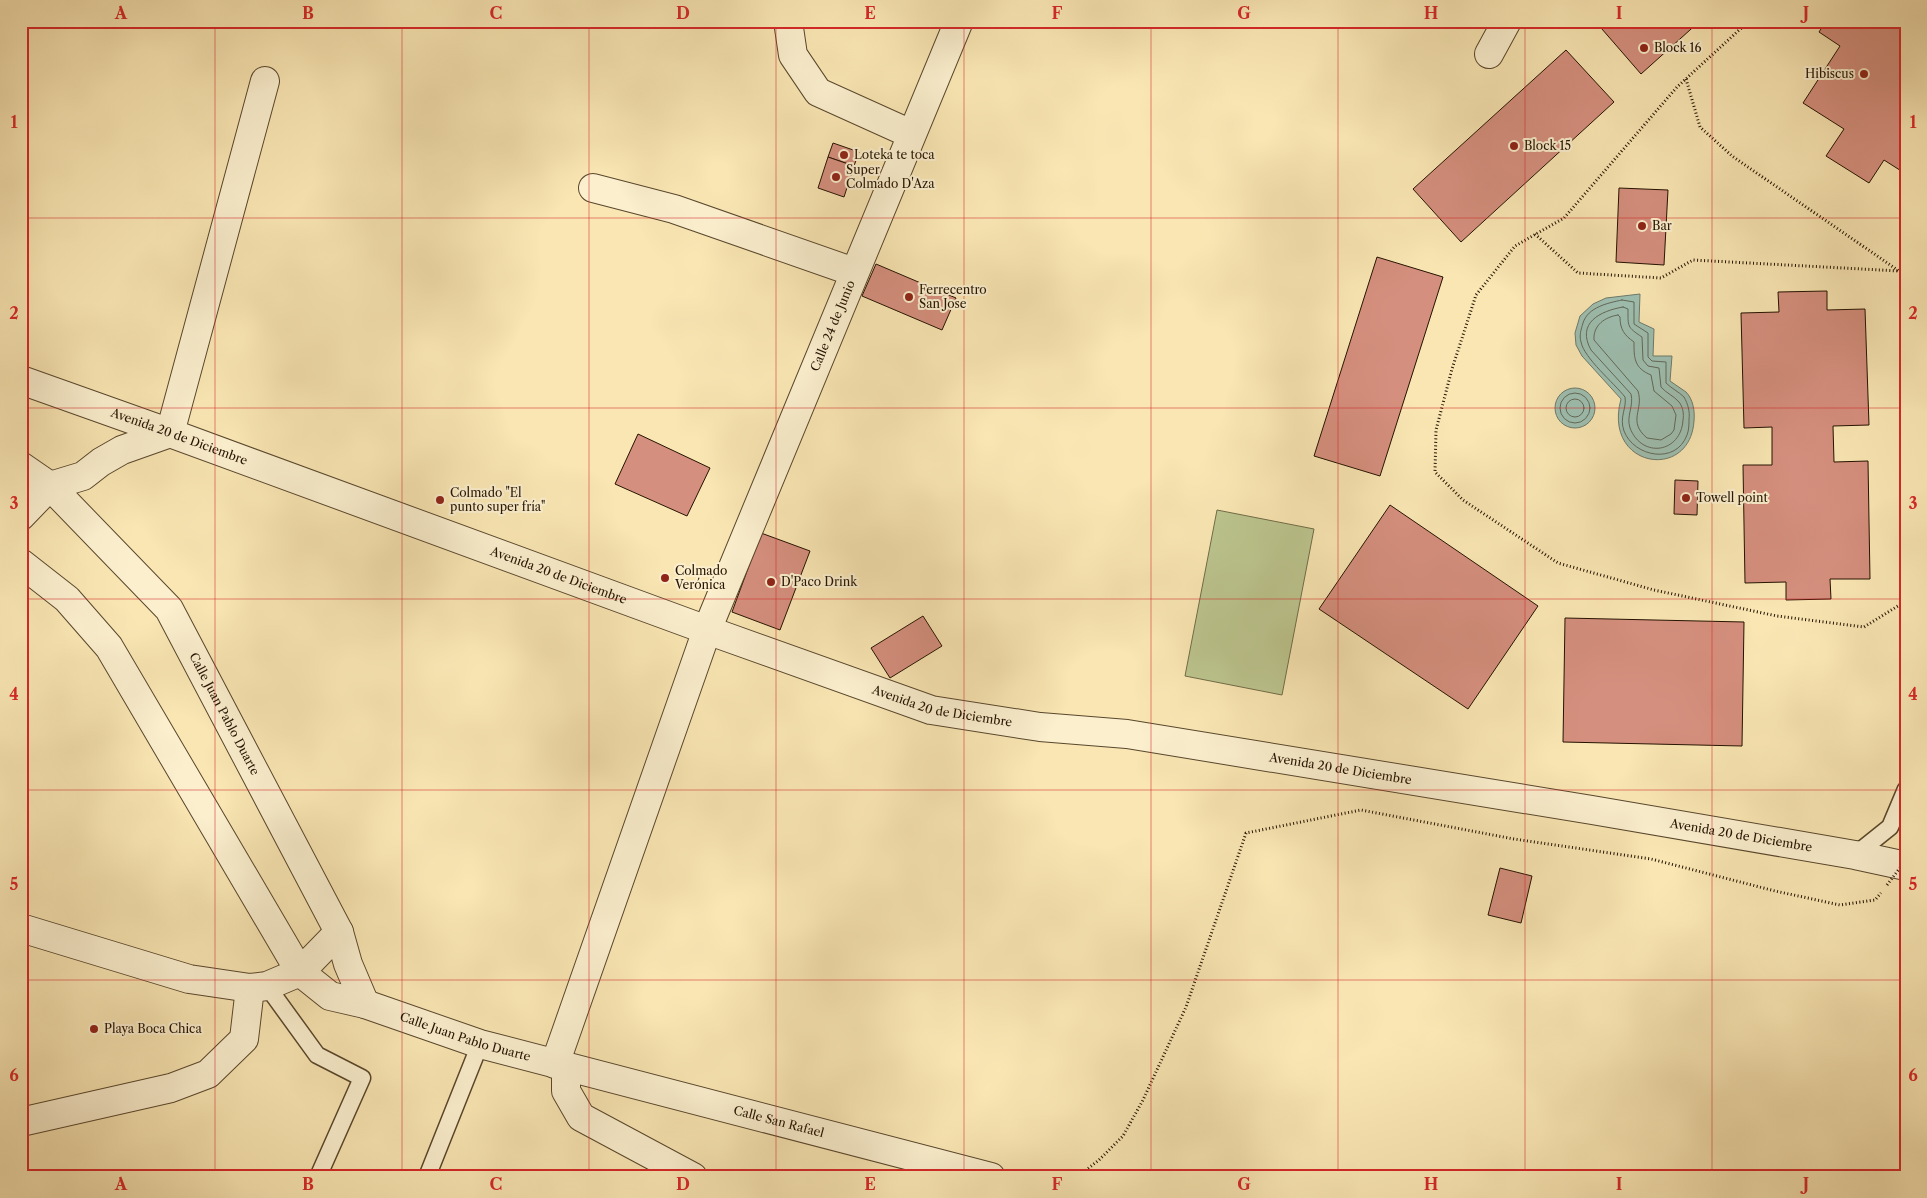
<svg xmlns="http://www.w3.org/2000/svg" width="1927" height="1198" viewBox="0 0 1927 1198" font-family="'Libre Caslon Text',serif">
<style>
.green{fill:#bcc58e;stroke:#706c47}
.water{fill:#9ebfb1;stroke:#6d7a6a}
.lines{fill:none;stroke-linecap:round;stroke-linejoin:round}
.shore{stroke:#616858;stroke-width:1}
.building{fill:#d58f7e;stroke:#241200}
.service-casing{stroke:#59472d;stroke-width:19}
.minor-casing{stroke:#59472d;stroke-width:30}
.tertiary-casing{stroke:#59472d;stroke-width:30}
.path{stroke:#241200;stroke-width:3;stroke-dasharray:1 2.5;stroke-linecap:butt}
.service{stroke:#fbefce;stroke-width:16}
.minor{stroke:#fbefce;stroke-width:28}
.tertiary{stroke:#fbefce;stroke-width:28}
.path-bridge{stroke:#241200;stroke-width:3;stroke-dasharray:1 2.5;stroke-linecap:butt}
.grid{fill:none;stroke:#d62828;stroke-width:1;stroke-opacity:0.55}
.poi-dot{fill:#8f2418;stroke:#fbefce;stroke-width:2}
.labels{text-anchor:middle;stroke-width:4;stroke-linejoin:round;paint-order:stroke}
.poi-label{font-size:12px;fill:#241200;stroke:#fbefce;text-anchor:start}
.street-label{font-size:12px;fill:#241200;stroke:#fbefce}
.neatline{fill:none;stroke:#d62828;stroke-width:2}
.grid-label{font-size:16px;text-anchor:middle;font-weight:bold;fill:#d62828}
</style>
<rect width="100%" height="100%" fill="#f9e6b3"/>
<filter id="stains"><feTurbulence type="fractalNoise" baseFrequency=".004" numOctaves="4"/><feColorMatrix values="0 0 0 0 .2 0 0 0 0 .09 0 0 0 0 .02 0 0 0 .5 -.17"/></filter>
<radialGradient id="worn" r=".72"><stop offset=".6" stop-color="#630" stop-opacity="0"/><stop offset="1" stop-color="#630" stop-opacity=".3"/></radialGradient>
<polygon class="green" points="1217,510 1314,529 1282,695 1185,676"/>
<g class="water">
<path d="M1640,294L1639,322L1654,329L1653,356H1672L1670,381C1675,385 1681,388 1686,392C1693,399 1695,411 1694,421C1690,482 1602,468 1621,399L1582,356L1576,345L1575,333L1580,316L1593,304L1606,298Z"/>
<circle cx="1575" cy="408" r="20"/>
</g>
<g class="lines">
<g class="shore">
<path d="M1622,300L1634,302V324L1648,333V357L1652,361L1666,362V383C1671,388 1679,392 1684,397C1688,404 1690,412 1689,419C1689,424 1689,430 1687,435C1676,465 1634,457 1624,431C1619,417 1627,408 1625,397C1614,383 1584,358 1581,342C1579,335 1581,330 1583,323C1588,307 1608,303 1622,300Z"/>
<path d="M1623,307L1628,309C1628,327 1627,327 1642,337L1643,360L1648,366L1659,368L1661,387C1666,393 1674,396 1679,402C1683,407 1684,414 1683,420C1681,453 1642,459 1630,428C1626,416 1634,406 1631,394L1591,350C1576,323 1600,311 1623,307Z"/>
<path d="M1618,315L1620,317C1620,329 1624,335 1634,342C1634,358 1634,368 1651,375L1654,391L1672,406L1676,415L1674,430L1671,434L1661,440L1647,438C1627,421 1644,410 1638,391L1594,340C1593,325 1605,317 1618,315Z"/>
<circle cx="1575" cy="408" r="15"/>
<circle cx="1575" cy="408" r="9"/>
</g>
</g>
<g class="building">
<polygon points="1595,21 1700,21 1641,74"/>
<polygon points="1826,21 1906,21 1906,174 1884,160 1869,183 1826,156 1844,129 1803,103 1840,46 1819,32"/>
<polygon points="1566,50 1614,102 1461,242 1413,189"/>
<polygon points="833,143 859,152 854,166 828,157"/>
<polygon points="828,157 854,166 844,197 818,188"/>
<polygon points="1619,188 1668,190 1664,265 1616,262"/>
<polygon points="1377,257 1443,277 1380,476 1314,456"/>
<polygon points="876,264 956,298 942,330 862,296"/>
<polygon points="1827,291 1827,310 1865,309 1869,425 1833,426 1834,462 1868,461 1870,579 1830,579 1831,599 1786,600 1786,582 1745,583 1743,465 1772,465 1772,427 1744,428 1741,313 1779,312 1778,292"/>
<polygon points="638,434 710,468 687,516 615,484"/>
<polygon points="1675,480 1698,481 1697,515 1674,514"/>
<polygon points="1390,505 1538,606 1468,709 1319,609"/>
<polygon points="761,533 810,551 780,630 732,612"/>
<polygon points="923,616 942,646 890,678 871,648"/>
<polygon points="1565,618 1744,622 1742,746 1563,742"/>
<polygon points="1500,868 1532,876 1521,923 1488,915"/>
</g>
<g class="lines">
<g class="service-casing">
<g id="service">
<polyline points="1855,855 1890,827 1906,789"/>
<polyline points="267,986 317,1055 362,1078 318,1177"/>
<polyline points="427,1177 480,1044"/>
</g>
</g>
<g class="minor-casing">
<g id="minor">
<polyline points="788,21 793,55 818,92 911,134"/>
<polyline points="1489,54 1507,21"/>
<polyline points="593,188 674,209 854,272"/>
<path id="s1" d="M21,380L170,433L707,630L931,710L1040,727L1127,734L1592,810L1855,855L1906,866"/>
<polyline points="21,516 50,486 83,476 101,462 122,450 170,433 265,81"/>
<polyline points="21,928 189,979 250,988"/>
<path id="s2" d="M555,1064L707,630L959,21"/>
<polyline points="566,1067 566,1091 581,1117 693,1177"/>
<polyline points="21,1122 171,1088 208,1074 244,1039 250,988 267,986 300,972 339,932"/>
</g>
</g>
<g class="tertiary-casing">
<g id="tertiary">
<path id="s3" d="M21,466L50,486L169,609L339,932L348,964L365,1004"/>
<path id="s4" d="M21,563L67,599L109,647L300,972L330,996L365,1004L480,1044L991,1177"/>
</g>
</g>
<g class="path">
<polyline points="1749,21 1677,87 1564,218 1515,246 1476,295 1452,369 1436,430 1435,472 1463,500 1558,563 1654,590 1777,616 1864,627 1906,601"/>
<polyline points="1686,79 1700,127 1732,156 1899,271 1906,271"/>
<polyline points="1535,234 1578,273 1661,278 1693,260 1899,271"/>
<polyline points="1077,1177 1099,1160 1123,1136 1143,1100 1186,1007 1246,833 1361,810 1514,839 1651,859 1775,891 1840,905 1875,900 1881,893"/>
</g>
<use href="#service" class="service"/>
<use href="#minor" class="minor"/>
<use href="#tertiary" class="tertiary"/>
<polyline class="path-bridge" points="1887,885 1906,860"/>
</g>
<path class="grid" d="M215,21V1177M402,21V1177M589,21V1177M776,21V1177M964,21V1177M1151,21V1177M1338,21V1177M1525,21V1177M1712,21V1177M21,218H1906M21,408H1906M21,599H1906M21,790H1906M21,980H1906"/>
<g class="poi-dot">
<circle cx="1644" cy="48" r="5"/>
<circle cx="1864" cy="74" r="5"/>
<circle cx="1514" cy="146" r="5"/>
<circle cx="844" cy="155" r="5"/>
<circle cx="836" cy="177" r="5"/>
<circle cx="1642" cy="226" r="5"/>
<circle cx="909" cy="297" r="5"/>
<circle cx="1686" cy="498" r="5"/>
<circle cx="440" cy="500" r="5"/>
<circle cx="665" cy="578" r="5"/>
<circle cx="771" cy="582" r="5"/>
<circle cx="94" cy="1029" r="5"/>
</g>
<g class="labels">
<g class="poi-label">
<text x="1654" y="52">Block 16</text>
<text x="1854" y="78" text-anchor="end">Hibiscus</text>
<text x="1524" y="150">Block 15</text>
<text x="854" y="159">Loteka te toca</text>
<text x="846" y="174">Super<tspan x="846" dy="14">Colmado D'Aza</tspan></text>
<text x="1652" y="230">Bar</text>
<text x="919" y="294">Ferrecentro<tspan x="919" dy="14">San Jose</tspan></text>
<text x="450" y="497">Colmado "El<tspan x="450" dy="14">punto super fría"</tspan></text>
<text x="1696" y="502">Towell point</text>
<text x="675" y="575">Colmado<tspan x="675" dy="14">Verónica</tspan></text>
<text x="781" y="586">D'Paco Drink</text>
<text x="104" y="1033">Playa Boca Chica</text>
</g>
<g class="street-label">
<text dy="4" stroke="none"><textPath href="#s2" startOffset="789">Calle 24 de Junio</textPath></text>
<text dy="4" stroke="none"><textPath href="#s1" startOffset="168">Avenida 20 de Diciembre</textPath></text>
<text dy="4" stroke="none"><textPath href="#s1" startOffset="572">Avenida 20 de Diciembre</textPath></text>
<text dy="4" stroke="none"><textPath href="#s1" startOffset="978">Avenida 20 de Diciembre</textPath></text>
<text dy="4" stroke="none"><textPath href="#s3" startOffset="325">Calle Juan Pablo Duarte</textPath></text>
<text dy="4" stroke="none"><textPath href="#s1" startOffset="1382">Avenida 20 de Diciembre</textPath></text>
<text dy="4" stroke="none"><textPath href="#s1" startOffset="1788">Avenida 20 de Diciembre</textPath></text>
<text dy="4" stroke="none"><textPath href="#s4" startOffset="679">Calle Juan Pablo Duarte</textPath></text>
<text dy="4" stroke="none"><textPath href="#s4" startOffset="1004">Calle San Rafael</textPath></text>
</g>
</g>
<rect width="1927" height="1198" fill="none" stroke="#f9e6b3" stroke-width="55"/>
<rect x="28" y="28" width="1872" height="1142" class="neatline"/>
<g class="grid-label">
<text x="121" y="19">A</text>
<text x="308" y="19">B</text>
<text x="496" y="19">C</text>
<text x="683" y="19">D</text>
<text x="870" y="19">E</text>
<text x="1057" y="19">F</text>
<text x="1244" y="19">G</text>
<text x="1431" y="19">H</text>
<text x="1619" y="19">I</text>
<text x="1806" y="19">J</text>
<text x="14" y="128">1</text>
<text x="1913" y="128">1</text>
<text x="14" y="319">2</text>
<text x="1913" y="319">2</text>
<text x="14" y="509">3</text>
<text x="1913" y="509">3</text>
<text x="14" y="700">4</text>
<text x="1913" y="700">4</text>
<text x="14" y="890">5</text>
<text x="1913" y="890">5</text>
<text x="14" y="1081">6</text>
<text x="1913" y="1081">6</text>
<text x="121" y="1190">A</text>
<text x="308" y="1190">B</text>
<text x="496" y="1190">C</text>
<text x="683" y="1190">D</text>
<text x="870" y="1190">E</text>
<text x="1057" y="1190">F</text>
<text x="1244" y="1190">G</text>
<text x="1431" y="1190">H</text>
<text x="1619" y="1190">I</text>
<text x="1806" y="1190">J</text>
</g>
<rect width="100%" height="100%" filter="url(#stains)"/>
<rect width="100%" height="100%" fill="url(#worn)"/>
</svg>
